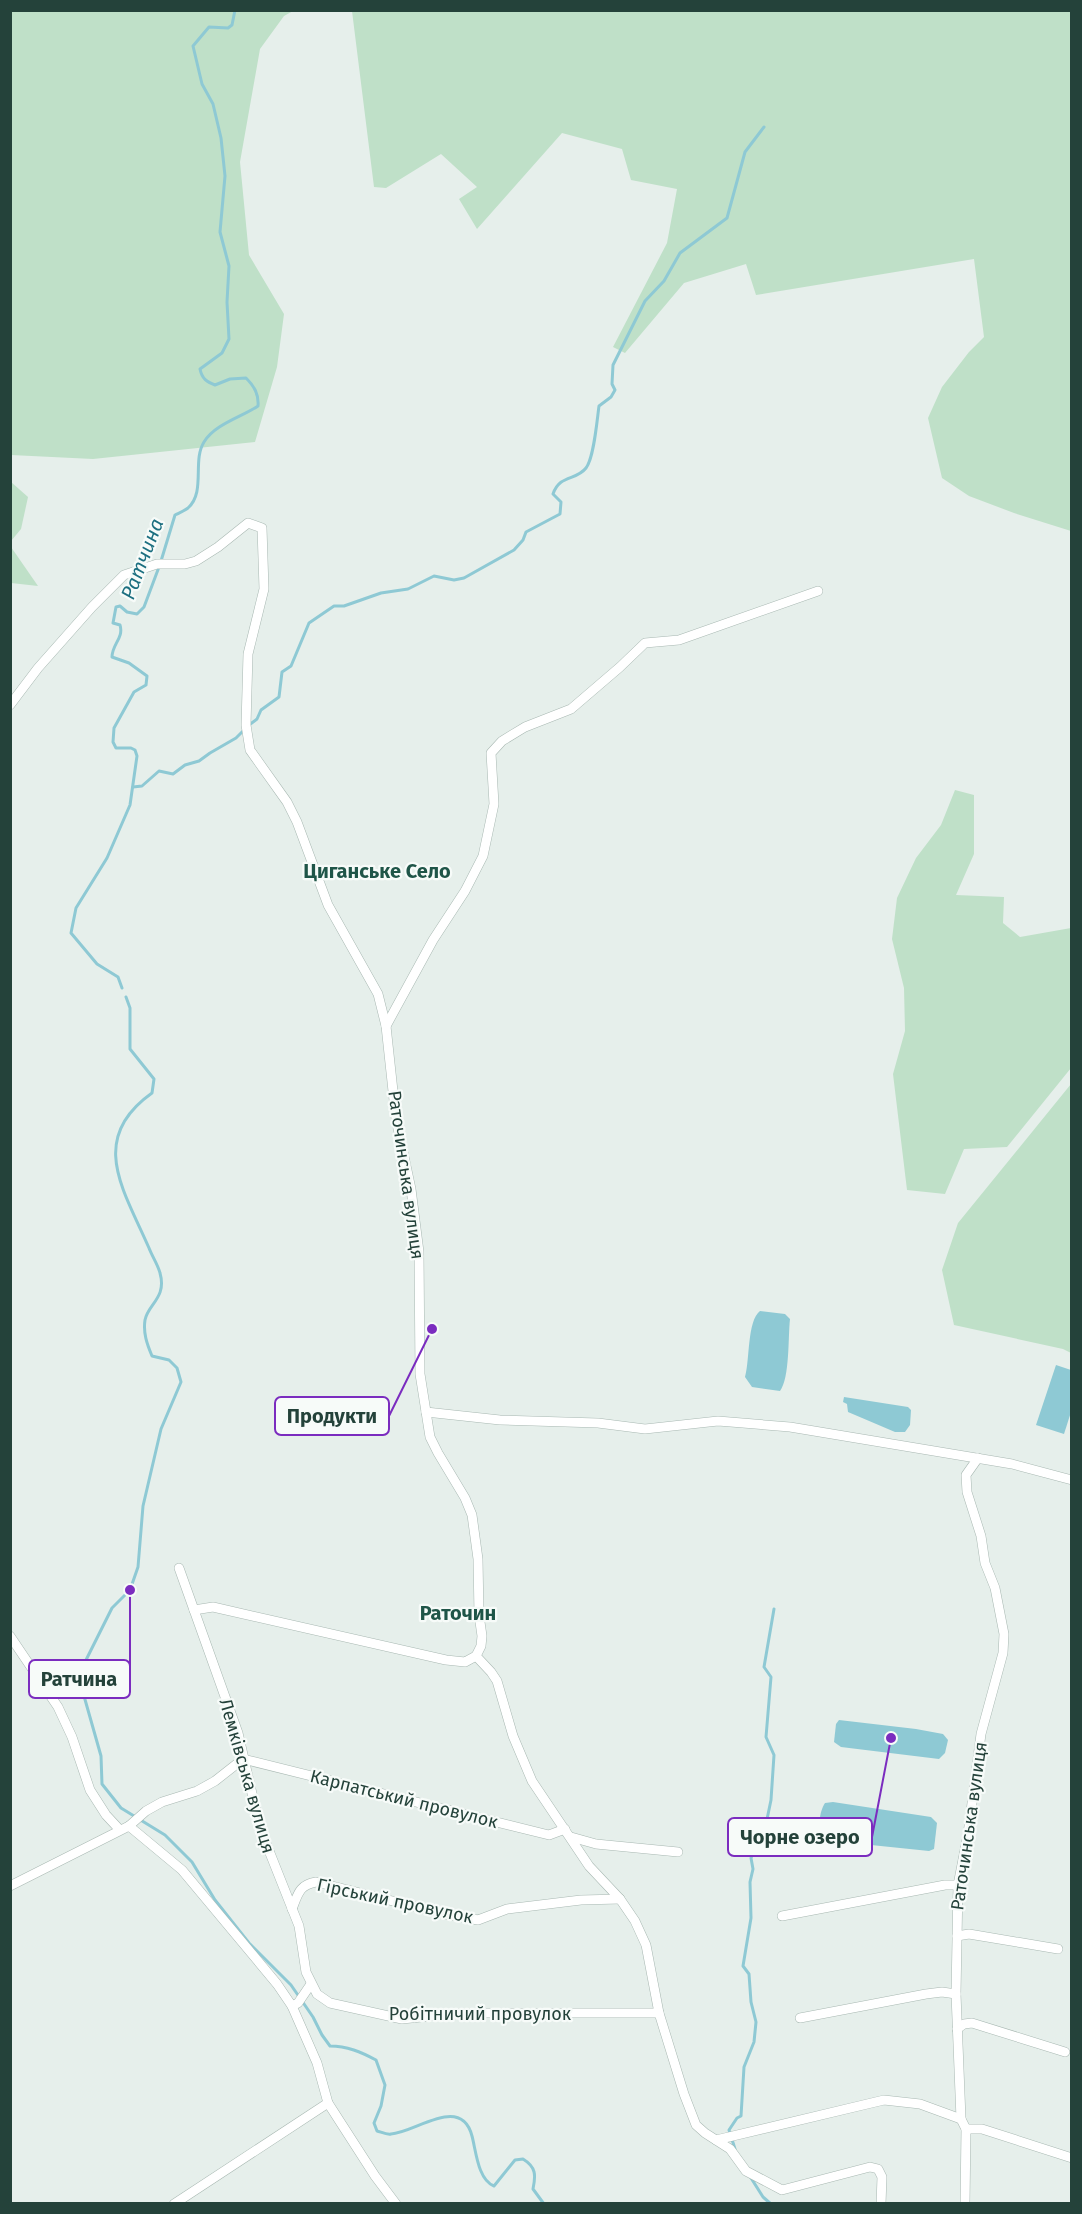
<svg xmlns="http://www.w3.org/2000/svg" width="1082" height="2214" viewBox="0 0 1082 2214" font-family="'Fira Sans',sans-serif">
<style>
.green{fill:#bfe0c8}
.water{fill:#8ec9d4}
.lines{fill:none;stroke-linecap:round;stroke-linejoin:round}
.stream{stroke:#8ec9d4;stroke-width:3}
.street-casing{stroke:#a8b8b2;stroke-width:10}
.street{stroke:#fff;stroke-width:9}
.labels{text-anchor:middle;stroke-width:4.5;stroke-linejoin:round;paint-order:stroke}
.street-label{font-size:18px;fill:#24423a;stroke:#f7fbf9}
.water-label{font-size:20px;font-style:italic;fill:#1c6f80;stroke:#f7fbf9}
.neighbourhood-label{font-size:20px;font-weight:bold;fill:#1f5548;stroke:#f7fbf9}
.leader{fill:none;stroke:#7b2cbf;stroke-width:2}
.callout-dot{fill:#7b2cbf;stroke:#f7fbf9;stroke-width:2}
.callout{fill:#f7fbf9;stroke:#7b2cbf;stroke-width:2}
.callout-label{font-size:20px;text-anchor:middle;font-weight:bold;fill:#24423a}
</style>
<rect width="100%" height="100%" fill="#e6efeb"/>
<g class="green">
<polygon points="11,10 293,11 284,16 260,49 240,162 249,255 284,314 277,367 255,442 93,459 11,455"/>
<polygon points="352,11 1071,11 1071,531 1014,513 969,496 942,478 928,418 942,387 969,352 984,337 974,259 756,295 746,264 684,283 625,353 613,347 667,243 677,189 631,180 622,149 562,133 477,229 459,199 477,187 441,154 386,188 374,187"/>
<polygon points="11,482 28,497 21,529 11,541"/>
<polygon points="11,547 38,586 11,583"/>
<polygon points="955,790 974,795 974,854 956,895 1004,897 1003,923 1020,937 1071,928 1071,1068 1007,1147 964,1149 945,1194 907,1190 893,1074 905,1031 904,988 892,939 897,898 916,858 941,825"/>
<polygon points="1071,1084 1071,1353 1063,1349 954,1325 942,1270 958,1223"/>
</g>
<g class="water">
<path d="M760,1311L785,1314L790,1319C788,1336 790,1378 780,1391L752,1387L745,1377C750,1360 747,1321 760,1311Z"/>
<polygon points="1056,1365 1071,1370 1071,1412 1064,1434 1036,1425"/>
<polygon points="844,1397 908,1407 911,1410 910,1425 905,1432 895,1432 848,1412 847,1404 843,1402"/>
<polygon points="839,1720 916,1729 943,1734 948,1740 945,1753 939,1759 841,1747 834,1742 836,1724"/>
<path d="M833,1802L931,1817L937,1823L934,1849L929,1851L842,1842L824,1838C817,1830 819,1812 825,1803Z"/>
</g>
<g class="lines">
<g class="stream">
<path d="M161,561L175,515C179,513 184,511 188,508C206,492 192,461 204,442C215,424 242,417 258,406C259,394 254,386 246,378L230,379L215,385C207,382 202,379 200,369L222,353L229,339L227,302L229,266L220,232L225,176L221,138L213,104L202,84L193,46L209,27L228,28L232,25L235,10"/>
<path d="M249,725L257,719L261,710L279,697L282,672L291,666L309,623L334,606H344L381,593L408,589L434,576L454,580L464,578L514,550L523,540L526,532L560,514L561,502L553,494C560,474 576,481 586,468C594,458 597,420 599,406L611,397L615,390L612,384L613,365L645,301L664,281L680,253L727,218L745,152L764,127"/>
<polyline points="133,787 142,786 159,771 173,774 185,765 199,761 210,753 236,738 244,730"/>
<path d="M122,988L118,977L97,964L71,933L76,908L107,858L130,805L137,756L135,750L131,748H116L113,742L114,728L134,692L146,685L147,676L129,663L112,657C112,644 124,638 120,625L113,623L116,607L120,606L127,612L137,614L144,607L159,567"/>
<path d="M126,997L130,1008V1049L154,1079L152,1093C87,1139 124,1190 149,1248C152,1256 158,1265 160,1273C167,1298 148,1304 145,1320C143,1333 147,1344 152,1356L169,1360L177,1368L181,1382L161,1429L143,1506L138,1567L130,1590L112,1608L86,1660L84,1696L101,1756L102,1784L121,1808L165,1835L192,1862L215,1900L249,1943L291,1985L313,2017L322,2035L330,2046C347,2046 361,2052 376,2060L385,2085L381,2106L374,2123L377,2131C381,2132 387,2135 391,2134C415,2133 461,2094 472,2136C476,2151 478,2180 494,2186L515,2160L523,2159C536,2167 536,2175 533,2189L544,2204"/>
<polyline points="735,2149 729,2130 737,2118 741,2116 744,2067 754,2042 756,2022 751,2002 749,1974 743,1966 751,1918 750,1882 753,1869 751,1858 766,1824 771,1800 774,1755 766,1737 771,1677 764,1667 774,1609"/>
<polyline points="751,2178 763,2197 771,2204"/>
</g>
<g class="street-casing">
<g id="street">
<polyline points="10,705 38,668 92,607 124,575 157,564 185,564 196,561 218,547 248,523 262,528 264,589 248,654 246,725 250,750 287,802 297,822 328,905 378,994 386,1026 396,1119 411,1189 419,1252 420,1374 430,1437 438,1453 465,1498 472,1515 478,1559 479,1615 482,1636 481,1646 476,1656 491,1672 497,1681 513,1736 532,1781 589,1866 620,1899 635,1921 646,1945 659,2013 684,2094 696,2125 705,2133 730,2149 746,2171 782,2190 870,2167 878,2169 882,2177 881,2204"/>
<polyline points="386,1026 433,940 465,891 483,856 494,804 491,753 502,741 525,727 571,709 620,667 645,643 679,640 818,591"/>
<polyline points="426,1412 500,1420 598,1423 645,1429 718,1421 790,1427 1012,1464 1072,1480"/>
<polyline points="179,1568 238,1733 260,1828 299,1926 306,1972 317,1994 330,2003 402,2019 460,2013 659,2013"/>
<polyline points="194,1610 213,1607 446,1660 465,1662 476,1656"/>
<polyline points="10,1636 58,1707 72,1737 90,1790 106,1815 119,1829"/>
<polyline points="129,1826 182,1870 277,1984 292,2006 317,2063 328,2103 375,2176 396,2204"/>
<polyline points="571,1837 596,1844 678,1852"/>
<polyline points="10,1886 129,1826 146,1811 162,1802 197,1791 215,1781 243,1759 549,1835 565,1829"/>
<path d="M292,1909C298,1894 299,1885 316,1882L445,1914L478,1920L507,1909L581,1900L620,1899"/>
<polyline points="782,1916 945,1885 958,1885"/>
<polyline points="957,1936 969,1934 1058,1949"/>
<polyline points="292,2006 298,2003 311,1984"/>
<polyline points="800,2018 926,1994 942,1992 956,1994"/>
<polyline points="957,2029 964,2024 972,2023 1065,2052"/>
<polyline points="966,2129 982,2129 1072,2158"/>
<polyline points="716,2140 884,2100 920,2104 961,2119"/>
<polyline points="174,2204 328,2103"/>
<polyline points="965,2204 966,2129 961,2119 956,1994 958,1885 968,1834 981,1734 1003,1653 1004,1634 995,1588 985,1563 981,1536 967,1492 966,1475 978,1458"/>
</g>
</g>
<use href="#street" class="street"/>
</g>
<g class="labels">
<g class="street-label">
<text transform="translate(406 1175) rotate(82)" y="6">Раточинська вулиця</text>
<text transform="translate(247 1776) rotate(74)" y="6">Лемківська вулиця</text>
<text transform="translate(404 1799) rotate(14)" y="6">Карпатський провулок</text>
<text transform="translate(969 1826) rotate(-82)" y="6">Раточинська вулиця</text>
<text transform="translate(395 1901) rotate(12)" y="6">Гірський провулок</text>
<text x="480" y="2020">Робітничий провулок</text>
</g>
<g class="water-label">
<text transform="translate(142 559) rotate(-69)" y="7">Ратчина</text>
</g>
<g class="neighbourhood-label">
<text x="377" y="878">Циганське Село</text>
<text x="458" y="1620">Раточин</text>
</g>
</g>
<path class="leader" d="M432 1329L389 1416M130 1590L130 1679M891 1738L872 1837"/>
<g class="callout-dot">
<circle cx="432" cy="1329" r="6"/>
<circle cx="130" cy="1590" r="6"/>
<circle cx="891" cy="1738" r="6"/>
</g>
<g class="callout">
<rect x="275" y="1397" width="114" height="38" rx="6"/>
<rect x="29" y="1660" width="101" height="38" rx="6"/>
<rect x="728" y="1818" width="144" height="38" rx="6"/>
</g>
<g class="callout-label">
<text x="332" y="1423">Продукти</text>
<text x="79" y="1686">Ратчина</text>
<text x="800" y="1844">Чорне озеро</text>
</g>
<rect width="1082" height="2214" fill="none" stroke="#24423a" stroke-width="24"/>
</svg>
